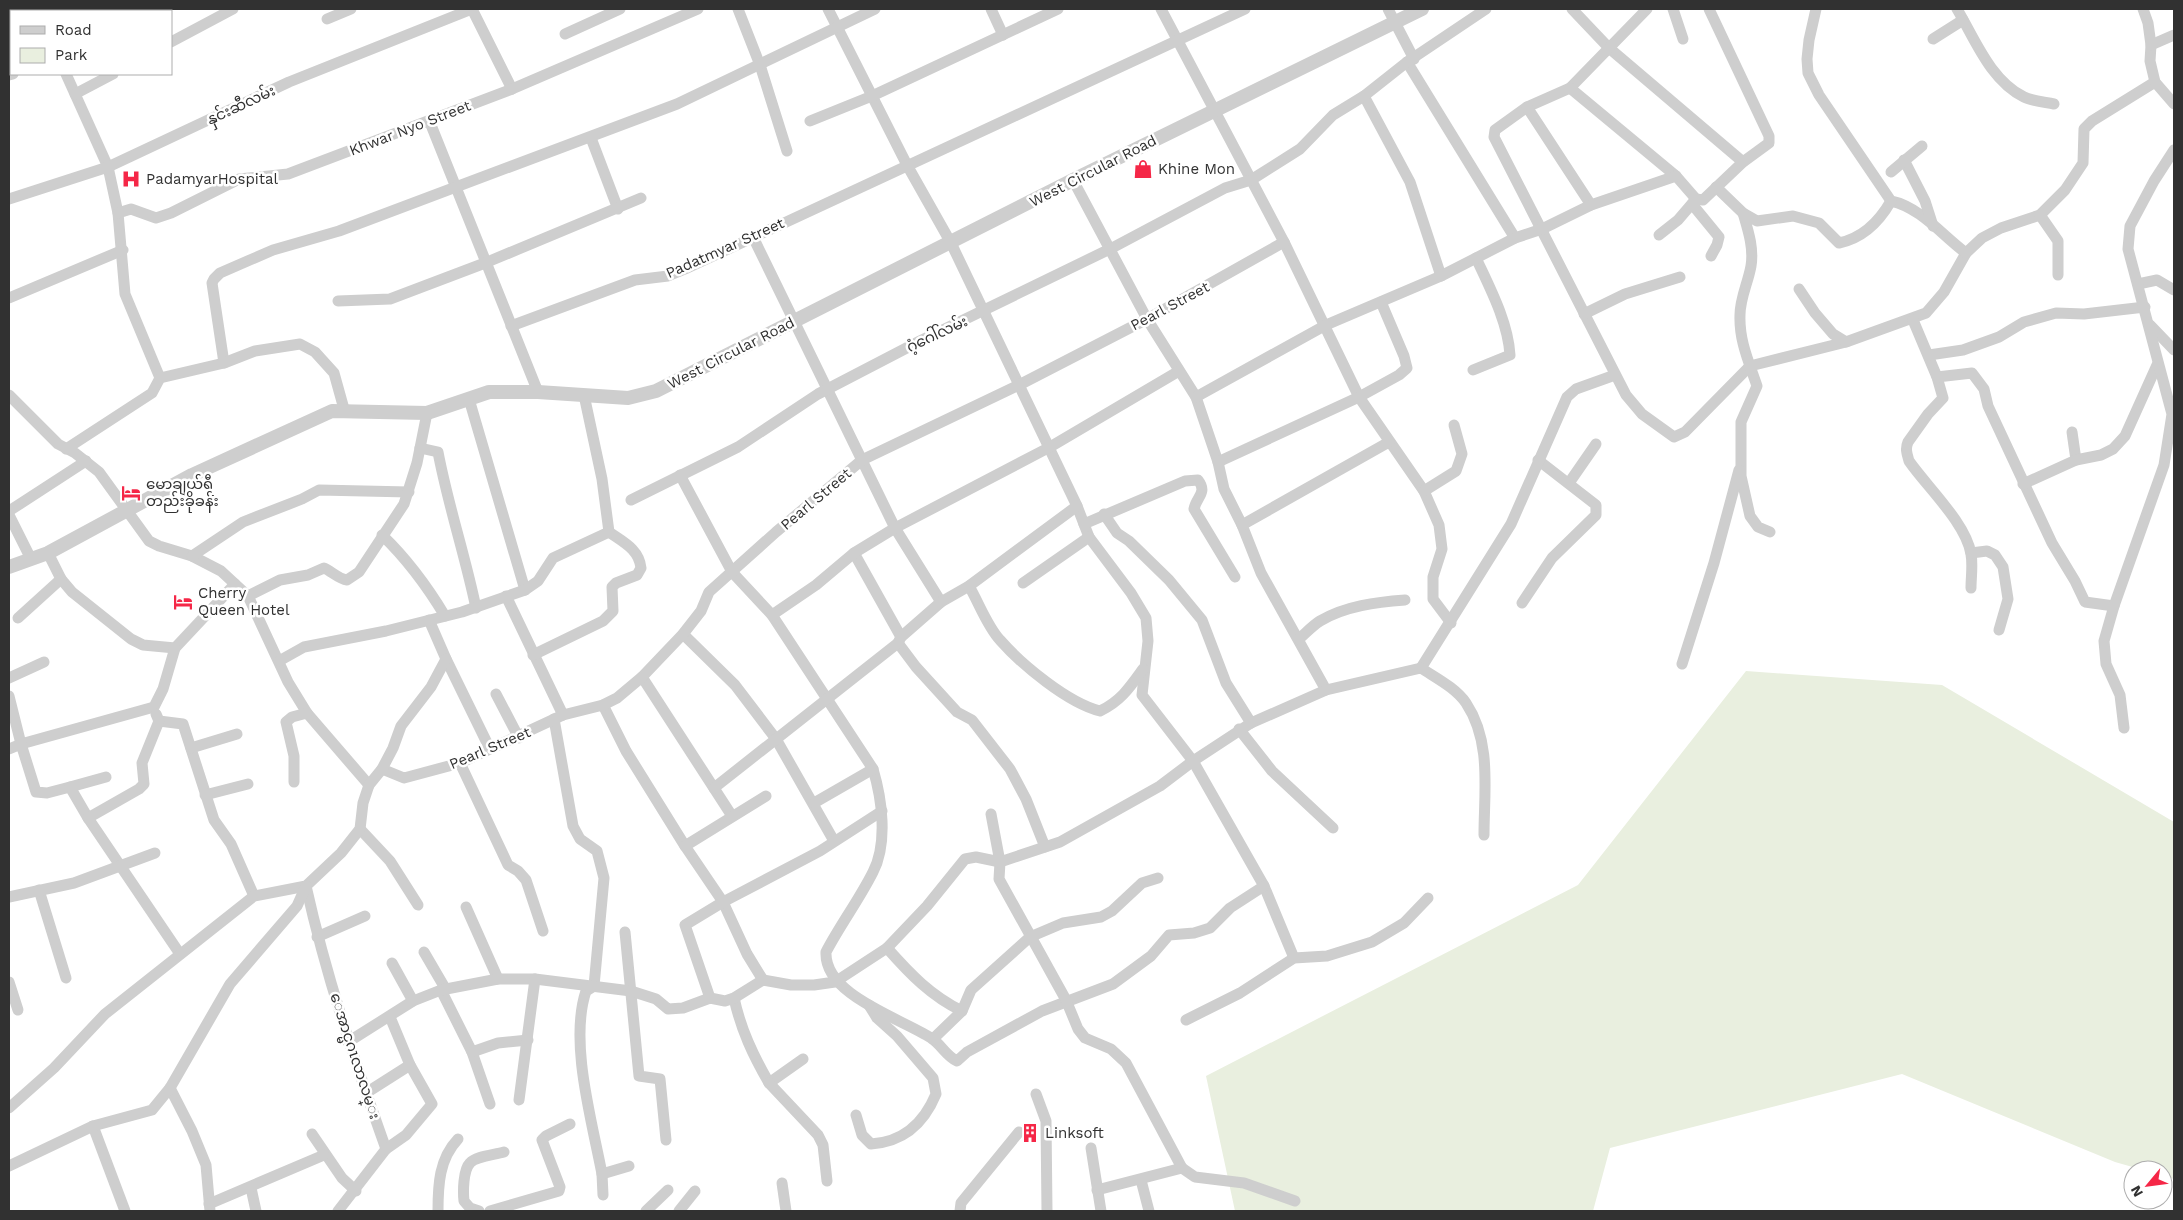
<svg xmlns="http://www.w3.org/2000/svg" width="2183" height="1220" viewBox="0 0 2183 1220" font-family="'Work Sans','Noto Sans Myanmar',sans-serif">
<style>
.green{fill:#e9efdf}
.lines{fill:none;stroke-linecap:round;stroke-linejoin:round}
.minor{stroke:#cecece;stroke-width:11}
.tertiary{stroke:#cecece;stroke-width:14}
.labels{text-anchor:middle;stroke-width:5;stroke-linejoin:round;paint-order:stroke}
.street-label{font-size:15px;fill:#313131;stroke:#fff}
.poi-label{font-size:15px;fill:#313131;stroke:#fff;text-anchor:start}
</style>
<rect width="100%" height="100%" fill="#fff"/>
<polygon class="green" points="1746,671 1942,685 2174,822 2174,1179 2163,1176 2163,1170 2143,1170 2115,1162 1902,1074 1610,1148 1593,1211 1235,1211 1206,1076 1578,885"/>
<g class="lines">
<g class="minor">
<polyline points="36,9 37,11"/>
<polyline points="472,9 512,89"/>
<polyline points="738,9 760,65 787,151"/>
<polyline points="828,9 907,165 951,243 1077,506 1089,537 1131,593 1146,618 1148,641 1142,695 1193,761 1264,886 1294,958"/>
<polyline points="991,9 1003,35"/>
<polyline points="1161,9 1284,242 1359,397 1424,491 1439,525 1442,549 1433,577 1433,599 1451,623"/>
<polyline points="1388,9 1414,59"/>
<polyline points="1572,9 1609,48 1743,162"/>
<polyline points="1647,9 1570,88 1527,107 1495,130 1494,137 1626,395 1642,414 1674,437 1685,432 1750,366 1846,342 1926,313 1944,292 1966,253 1982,238 2001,228 2040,215 2065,190 2083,163 2084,129 2092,121 2155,82"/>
<polyline points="1673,9 1683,39"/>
<path d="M1816,9L1809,40L1807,59L1808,73L1819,95L1891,201C1920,207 1943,236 1966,253"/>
<path d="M1957,9C1975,39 1990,80 2024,97C2032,101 2044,102 2054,104"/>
<polyline points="2143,9 2148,23 2151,45 2150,61 2155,82 2174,104"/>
<polyline points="327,19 351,9"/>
<polyline points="565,34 620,9"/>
<polyline points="1933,39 1963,20"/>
<polyline points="171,42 233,9"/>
<polyline points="2151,45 2174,35"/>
<polyline points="1407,62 1515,238"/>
<polyline points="66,74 108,167 118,213 125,294 160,378"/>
<polyline points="9,75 13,74"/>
<polyline points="1570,88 1676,176 1696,199"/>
<polyline points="75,94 113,74"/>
<polyline points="1364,96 1410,182 1441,276"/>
<polyline points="1527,107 1591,205"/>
<polyline points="429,120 538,392"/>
<polyline points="810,121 872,96 1058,9"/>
<polyline points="591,138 618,209"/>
<polyline points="1904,160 1925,201 1933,226"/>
<polyline points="1891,172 1922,146"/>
<polyline points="1073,180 1147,319 1196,397 1218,462 1224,489 1242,525 1261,573 1326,690"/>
<path d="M1716,187L1743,213L1757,221L1793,216L1819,223L1839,243C1863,238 1879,222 1891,201"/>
<polyline points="9,199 108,167 289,82 472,9"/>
<polyline points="1692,204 1719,237 1717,245 1711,256"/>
<polyline points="118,213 131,209 156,218 171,213 239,179 288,174 512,89 698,9"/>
<path d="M1743,213C1748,230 1754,248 1751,266C1748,283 1740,298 1740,315C1739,341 1749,362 1757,386L1741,422V476L1750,516L1758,527L1770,532"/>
<polyline points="2040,215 2058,241 2058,275"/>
<polyline points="1659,235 1678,220 1696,199 1703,200 1743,162 1769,143 1769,136 1709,9"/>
<polyline points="753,237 895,528 941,602"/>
<polyline points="2138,284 2157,280 2174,290"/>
<polyline points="1799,289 1815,313 1833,334 1846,342"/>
<polyline points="9,298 123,250"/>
<polyline points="338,301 390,299 485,263 641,198"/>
<polyline points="1584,314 1625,294 1680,277"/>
<path d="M1913,320L1937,377L1943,398L1928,414L1908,442C1905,449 1907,454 1909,461C1927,487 1966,523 1971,554C1973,565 1971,577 1971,588"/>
<polyline points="2150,325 2174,350"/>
<polyline points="511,326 635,280 668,276 685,269 1245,9"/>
<polyline points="1929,355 1963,350 1999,337 2024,322 2056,313 2084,314 2145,307"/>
<polyline points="224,363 212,283 214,279 220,273 273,250 339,231 677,104 875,9"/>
<path d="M1473,370L1510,355C1508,322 1490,288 1476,258"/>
<polyline points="1937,377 1972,373 1984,389 1988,406 2052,543 2075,581 2085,602 2114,606"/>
<polyline points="9,395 58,444 75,453 99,472 149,541 159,546 192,556 221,571 248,596 288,682 307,713 369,785"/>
<polyline points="1196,397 1326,325 1441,276 1515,238 1542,229 1591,205 1676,176"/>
<polyline points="469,399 525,590"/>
<polyline points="2072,432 2076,460"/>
<path d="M420,448L438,452C448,505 465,555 476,608"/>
<polyline points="66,449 152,393 160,378 224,363 255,351 300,344 315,352 334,373 344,409"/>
<polyline points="1218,462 1359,397 1399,375 1407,368 1404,356 1381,302"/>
<path d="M680,475L732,572L772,615L873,769C882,799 888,843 873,872C859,900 840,925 826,952C824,995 900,1018 931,1038C941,1044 946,1056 957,1061L967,1052L1042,1011L1113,984L1151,956L1169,935L1194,933L1210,928L1230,908L1264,886"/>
<polyline points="1569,483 1596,444"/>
<polyline points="2023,484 2076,460 2101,455 2113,449 2125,436 2157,365"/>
<polyline points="1424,491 1456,471 1462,454 1454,425"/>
<polyline points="631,500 738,447 818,394 920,341 1112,248 1225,188 1251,180 1300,149 1333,115 1364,96 1407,62 1486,9"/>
<polyline points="9,511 86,461"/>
<polyline points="1104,514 1117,533 1129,541 1169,580 1202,620 1226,683 1251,723"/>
<polyline points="9,515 31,559"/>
<path d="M1084,524L1185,481L1198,480C1208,493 1196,497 1194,509L1235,577"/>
<polyline points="1242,525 1389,442"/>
<path d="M382,535C408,560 427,586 445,616"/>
<polyline points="48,553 61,579 72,592 131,639 143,645 175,648 235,584"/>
<polyline points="854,553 901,637"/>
<polyline points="1971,553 1987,551 1995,555 2003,567 2008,599 1999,630"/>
<polyline points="192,556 243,522 302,499 319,490 409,492"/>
<polyline points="1023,583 1089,537"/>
<path d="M969,586C979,603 987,626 1000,640C1022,665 1068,703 1100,711C1121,701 1130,687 1143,669"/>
<path d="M248,596L280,580L308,575L324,568C331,571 339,579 347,580L359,572L404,504L417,463L427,413"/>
<polyline points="506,596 563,715"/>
<polyline points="1522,603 1552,558 1596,515 1596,505 1538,460"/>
<polyline points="772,615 816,585 854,553 895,528 1050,447 1179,371"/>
<polyline points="18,618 61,579"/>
<polyline points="429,620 446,659 490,749"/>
<polyline points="683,634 735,685 776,739 834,841"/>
<path d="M1299,639C1306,633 1312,626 1320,621C1345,606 1377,602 1405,600"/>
<polyline points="898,643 916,667 957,712 972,720 1010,769 1026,799 1045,847"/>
<path d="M533,655L603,621L613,611L612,587L616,583L637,575L641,568C639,549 623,542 609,532L602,479L584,395"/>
<polyline points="279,661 304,647 386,631 462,612 525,590 538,581 553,558 609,532"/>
<polyline points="1682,664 1714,563 1739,470"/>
<polyline points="1421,668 1511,524 1567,397 1576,389 1615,375"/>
<polyline points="642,677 732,816"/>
<polyline points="9,678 44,662"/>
<polyline points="496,694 519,738"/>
<polyline points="9,696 21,744 154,707 163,689 175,648"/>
<polyline points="603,705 626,751 685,846 723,902 747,954 763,980"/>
<path d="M554,719L573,826L580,839L597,851L604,878L594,986L586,991C569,1042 592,1121 602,1174L603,1195"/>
<polyline points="159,721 183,724 214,820 231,844 254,896"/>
<polyline points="2124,728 2120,695 2106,664 2104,641 2114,606 2164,465 2172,414 2128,249 2130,226 2154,181 2174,150"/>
<polyline points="1239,729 1272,771 1333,828"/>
<polyline points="191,748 237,734"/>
<polyline points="9,749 21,744 36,792 47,793 70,787 88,818 180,954"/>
<polyline points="460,763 508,865 518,871 526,880 543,931"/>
<polyline points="382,769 404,778 460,763 563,715 603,705 617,698 642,677 683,634 701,611 709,592 776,532 862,460 1019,385 1147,319 1284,242"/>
<polyline points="294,782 294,756 286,722 292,717 307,713"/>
<polyline points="70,787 106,777"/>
<polyline points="714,788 898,643 901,637 941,602 969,586 1077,506"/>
<polyline points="205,795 248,784"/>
<polyline points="814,803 873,769"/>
<polyline points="991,814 1000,862 999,879 1066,1000 1078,1029 1085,1038 1111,1049 1126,1063 1182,1168"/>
<polyline points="88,818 139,789 144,784 142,763 159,721 156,714"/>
<polyline points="360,829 390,861 418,905"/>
<polyline points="685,846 766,796"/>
<path d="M306,886C326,976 355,1062 386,1149L338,1211"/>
<polyline points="39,890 66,978"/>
<polyline points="9,897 74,883 155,853"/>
<polyline points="466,907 498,979"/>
<polyline points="625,932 639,1076 660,1079 666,1140"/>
<polyline points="317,937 365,916"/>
<path d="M887,948C910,974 931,996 962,1011"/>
<polyline points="424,952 445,988"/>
<polyline points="392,963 413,1001"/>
<polyline points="9,982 18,1010"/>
<polyline points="441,990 472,1052 490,1104"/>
<polyline points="710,998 685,925 723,902 820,851 882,811"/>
<path d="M734,998C741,1030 753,1055 769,1083L803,1059"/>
<polyline points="1186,1020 1240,993 1294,958 1327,956 1372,942 1404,923 1428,898"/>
<polyline points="933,1039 962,1011 971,990 1030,937 1063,923 1101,917 1112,911 1142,883 1158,878"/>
<path d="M348,1042L413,1001L441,990L498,979H535L631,991L656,999L668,1009L683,1008L710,998L725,1001L734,998L763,980L791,985H814L835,982L887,948L927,906L965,859L976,857L1000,862L1060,842L1160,786L1193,761L1251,723L1326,690L1421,668C1436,678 1456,688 1466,703C1492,742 1484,791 1484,835"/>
<polyline points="472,1052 498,1043 528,1040"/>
<polyline points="769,1083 818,1135 823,1145 827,1181"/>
<polyline points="170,1088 192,1131 206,1165 210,1211"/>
<polyline points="366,1093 410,1065"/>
<polyline points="1036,1094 1046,1121 1047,1211"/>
<polyline points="519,1100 535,979"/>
<polyline points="9,1108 54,1068 105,1014 254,896 306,886 341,853 360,829 363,803 369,785 382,769 393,748 401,726 431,687 446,659"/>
<path d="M856,1115L862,1135L871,1144C903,1142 924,1123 936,1094L933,1078L897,1036L877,1018L869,1005"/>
<polyline points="93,1126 125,1211"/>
<polyline points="312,1134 342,1178 356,1191"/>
<polyline points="1091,1148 1101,1211"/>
<polyline points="386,1149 406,1135 432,1104 410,1065 390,1017"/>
<polyline points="9,1166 93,1126 152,1110 170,1088 230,984 297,906 306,886"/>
<polyline points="602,1174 629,1166"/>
<polyline points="1141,1180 1149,1211"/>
<polyline points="782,1183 786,1211"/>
<polyline points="251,1188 256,1211"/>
<polyline points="1097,1190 1182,1168 1195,1177 1244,1183 1295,1201"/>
<polyline points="209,1204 324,1155"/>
<path d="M438,1211C438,1185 439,1159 458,1139"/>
<path d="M479,1211L470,1208L464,1201C463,1192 463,1170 470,1163C476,1156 494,1155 504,1152"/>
<polyline points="490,1211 559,1191 560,1187 542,1140 546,1136 570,1124"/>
<polyline points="646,1211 668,1190"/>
<polyline points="679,1211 695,1191"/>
<polyline points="960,1211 961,1203 1019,1132"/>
</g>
<polyline class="tertiary" points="9,567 48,553 192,475 332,411 427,413 489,392 538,392 628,398 656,391 1073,180 1422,9"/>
</g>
<defs>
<g id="shop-bare" transform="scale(1.5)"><path d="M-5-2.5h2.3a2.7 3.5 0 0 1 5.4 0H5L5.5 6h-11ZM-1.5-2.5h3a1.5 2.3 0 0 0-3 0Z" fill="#f52747" stroke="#fff" stroke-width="2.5" paint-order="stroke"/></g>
<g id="hospital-bare" transform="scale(1.5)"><path d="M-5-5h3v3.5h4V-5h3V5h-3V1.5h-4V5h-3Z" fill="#f52747" stroke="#fff" stroke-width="2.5" paint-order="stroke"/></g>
<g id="hotel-bare" transform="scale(1.5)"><path d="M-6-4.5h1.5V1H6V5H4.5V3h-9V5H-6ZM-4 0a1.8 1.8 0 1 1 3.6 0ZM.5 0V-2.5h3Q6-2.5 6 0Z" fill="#f52747" stroke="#fff" stroke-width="2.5" paint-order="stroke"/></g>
<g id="building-bare" transform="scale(1.5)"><path d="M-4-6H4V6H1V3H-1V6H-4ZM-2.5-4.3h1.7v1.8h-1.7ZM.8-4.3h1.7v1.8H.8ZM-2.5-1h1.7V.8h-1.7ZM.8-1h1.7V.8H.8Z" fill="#f52747" stroke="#fff" stroke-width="2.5" paint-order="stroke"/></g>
</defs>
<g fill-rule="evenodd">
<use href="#shop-bare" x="1143" y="169"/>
<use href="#hospital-bare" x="131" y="179"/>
<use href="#hotel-bare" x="131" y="493"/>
<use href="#hotel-bare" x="183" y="602"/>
<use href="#building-bare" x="1030" y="1133"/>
</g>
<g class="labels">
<g class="street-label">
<text transform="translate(241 105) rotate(-25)" y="5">နှင်းဆီလမ်း</text>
<text transform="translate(410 128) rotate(-21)" y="5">Khwar Nyo Street</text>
<text transform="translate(1093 171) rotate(-27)" y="5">West Circular Road</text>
<text transform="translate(725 248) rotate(-24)" y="5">Padatmyar Street</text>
<text transform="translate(1170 306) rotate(-28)" y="5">Pearl Street</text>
<text transform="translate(937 334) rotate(-25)" y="5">ဂံ့ဂေါ်လမ်း</text>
<text transform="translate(731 353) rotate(-27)" y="5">West Circular Road</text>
<text transform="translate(816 499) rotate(-40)" y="5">Pearl Street</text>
<text transform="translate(490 748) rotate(-23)" y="5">Pearl Street</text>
<text transform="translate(355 1056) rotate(72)" y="5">ေအာင္မဂၤလာလမ္း</text>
</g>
<g class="poi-label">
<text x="1158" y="174">Khine Mon</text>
<text x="146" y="184">PadamyarHospital</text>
<text x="146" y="489">မောချယ်ရီ<tspan x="146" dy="17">တည်းခိုခန်း</tspan></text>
<text x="198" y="598">Cherry<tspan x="198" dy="17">Queen Hotel</tspan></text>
<text x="1045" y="1138">Linksoft</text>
</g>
</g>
<rect width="2183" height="1220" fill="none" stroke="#313131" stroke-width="20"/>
<rect x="10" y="10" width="162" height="65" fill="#ffffff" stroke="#adadad"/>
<rect x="20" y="26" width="25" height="8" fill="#cecece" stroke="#adadad"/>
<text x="55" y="35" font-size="15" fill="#313131">Road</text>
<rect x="20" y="48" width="25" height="15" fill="#e9efdf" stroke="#adadad"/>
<text x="55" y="60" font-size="15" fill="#313131">Park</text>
<g transform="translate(2148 1185) rotate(241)"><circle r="24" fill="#ffffff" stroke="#adadad"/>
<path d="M0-4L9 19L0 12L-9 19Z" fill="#f52747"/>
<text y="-8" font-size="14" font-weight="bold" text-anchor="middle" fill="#313131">N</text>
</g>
</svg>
